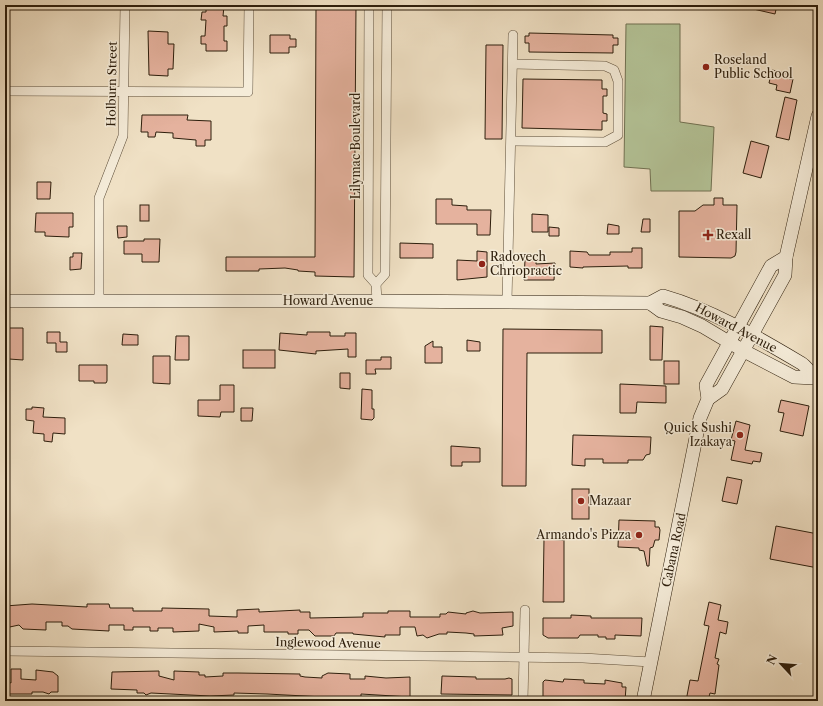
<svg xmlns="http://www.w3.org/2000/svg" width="823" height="706" viewBox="0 0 823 706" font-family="'Libre Caslon Text',serif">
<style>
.green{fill:#b4c498;stroke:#707152}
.building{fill:#e5b29e;stroke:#2d1e0c}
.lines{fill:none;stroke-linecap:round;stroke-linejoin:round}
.street-casing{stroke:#5e4f3a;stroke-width:10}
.secondary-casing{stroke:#2d1e0c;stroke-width:14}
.street{stroke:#f5ecd9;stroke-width:9}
.secondary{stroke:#f5ecd9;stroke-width:13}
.poi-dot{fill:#8f2418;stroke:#f5ecd9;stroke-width:1.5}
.labels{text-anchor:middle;stroke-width:3;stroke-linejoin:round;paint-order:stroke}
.poi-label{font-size:12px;fill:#2d1e0c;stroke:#f5ecd9;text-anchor:start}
.street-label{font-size:12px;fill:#2d1e0c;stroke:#f5ecd9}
</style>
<rect width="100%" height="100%" fill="#f0e1c5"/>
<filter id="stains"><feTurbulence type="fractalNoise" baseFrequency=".005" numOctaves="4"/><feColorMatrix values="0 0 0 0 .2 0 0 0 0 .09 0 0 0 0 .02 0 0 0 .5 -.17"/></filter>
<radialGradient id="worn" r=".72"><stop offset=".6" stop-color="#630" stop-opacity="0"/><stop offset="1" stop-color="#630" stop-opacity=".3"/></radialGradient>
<polygon class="green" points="626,24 680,24 680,122 714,127 711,191 651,191 650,169 624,167"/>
<g class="building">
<polygon points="206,5 224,6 223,16 227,16 227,26 224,26 224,41 227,41 227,51 206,51 206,44 201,44 201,36 205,36 206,20 201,20 202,12 206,12"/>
<polygon points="316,5 356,5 354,277 315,276 315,272 298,271 298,270 285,268 259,269 259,271 226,271 226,257 315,257"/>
<polygon points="749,5 777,5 775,14 749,8"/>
<polygon points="148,31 168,32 168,44 174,44 173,69 168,69 168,76 149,75"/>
<polygon points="529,33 613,35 613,38 618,38 618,45 613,45 613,53 529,52 529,43 525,43 525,36 529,36"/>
<polygon points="270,35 290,35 290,39 296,39 296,47 289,47 289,53 270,53"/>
<polygon points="486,45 503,45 502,139 485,139"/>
<polygon points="772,70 790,74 789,79 793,79 790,93 776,90 777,85 769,83"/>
<polygon points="523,79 602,80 602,89 607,89 607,96 603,96 603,113 607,114 607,121 602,121 602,130 522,128"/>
<polygon points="785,97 797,100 789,140 776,137"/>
<polygon points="142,115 188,115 187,120 211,121 211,140 205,140 205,146 196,146 196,140 173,138 173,133 156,132 155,137 148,137 148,132 141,132"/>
<polygon points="751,141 769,146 761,178 743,173"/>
<polygon points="37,182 51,182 50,199 37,199"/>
<polygon points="714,198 723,198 723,205 737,205 736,252 735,256 731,258 679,257 679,211 695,211 703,205 714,205"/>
<polygon points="436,199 452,199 452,205 467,206 467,210 491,210 490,235 477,235 477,224 436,224"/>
<rect x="140" y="205" width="9" height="16"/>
<polygon points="36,213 73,213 73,227 69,227 69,237 45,236 45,232 35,232"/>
<polygon points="532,214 548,215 548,232 532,232"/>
<polygon points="643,219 650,219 650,232 641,232"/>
<polygon points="608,224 619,226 619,234 607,234"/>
<polygon points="117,226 127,226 127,237 118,238"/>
<polygon points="549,227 559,228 559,236 549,236"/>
<polygon points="144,239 160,239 159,262 142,262 142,254 124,254 124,241 144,241"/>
<polygon points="400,243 433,244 433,258 400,258"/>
<polygon points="632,248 642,248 642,268 628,268 628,266 583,267 583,268 570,267 570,251 587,252 589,255 610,255 610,252 632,252"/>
<polygon points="477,251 487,252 487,277 457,280 457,260 477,261"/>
<polygon points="73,253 82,253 81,269 70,270 70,257 73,257"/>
<polygon points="525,260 536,260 536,264 555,263 554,280 524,280"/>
<polygon points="650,326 663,327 662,360 650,360"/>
<polygon points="9,328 23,328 23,360 9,359"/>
<polygon points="503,329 602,330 602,353 527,353 526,486 502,486"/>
<polygon points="47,332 60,332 60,342 67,342 67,352 56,352 56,343 47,343"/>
<polygon points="307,332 330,332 330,336 345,336 345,333 356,333 356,357 348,357 348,349 316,351 316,354 279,350 280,333 307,335"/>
<polygon points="123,334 138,335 138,345 122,345"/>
<polygon points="176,336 189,336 189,360 175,360"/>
<polygon points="467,340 480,342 480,351 467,351"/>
<polygon points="433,341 433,347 442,347 442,363 425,363 425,346"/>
<rect x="243" y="350" width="32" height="18"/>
<polygon points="153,356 170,356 170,384 153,383"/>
<polygon points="381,357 391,357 391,369 375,369 376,374 366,374 366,360 381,360"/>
<rect x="664" y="361" width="15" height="23"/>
<polygon points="79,365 107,365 107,381 106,383 94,383 94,381 79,381"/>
<polygon points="340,373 350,373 350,389 340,388"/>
<polygon points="620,384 666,386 666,403 637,402 636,413 620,413"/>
<polygon points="220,385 234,385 234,412 221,412 220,417 198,416 198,400 220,400"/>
<polygon points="362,389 372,390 372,409 374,409 374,418 372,420 361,419"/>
<polygon points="781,400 809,406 803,436 780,431 784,413 778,412"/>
<polygon points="32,407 44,408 43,417 65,418 65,434 53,433 52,442 44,441 44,434 33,433 34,421 26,420 26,409 32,409"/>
<polygon points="241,408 253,408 252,421 241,421"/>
<polygon points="736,421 750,425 745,450 762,453 760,462 753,461 752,464 731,460 735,441 731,440"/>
<polygon points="573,435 651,437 650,454 646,455 643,460 628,460 628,463 603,463 603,459 585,459 585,466 572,465"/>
<polygon points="451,446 480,448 480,462 462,462 462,466 451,466"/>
<polygon points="727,477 742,480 737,504 722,501"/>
<rect x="572" y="489" width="17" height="30"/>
<polygon points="619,520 655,521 655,527 659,527 660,530 659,540 655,540 653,547 650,548 649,566 647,566 644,551 639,550 639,548 618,547"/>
<polygon points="776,526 818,534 818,568 770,559"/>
<polygon points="544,539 564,540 564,602 543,602"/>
<polygon points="709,602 721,605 718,620 728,622 726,634 720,632 715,658 719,659 717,664 719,665 715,694 710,693 708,701 686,701 690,680 698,681 709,626 704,625"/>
<polygon points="32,604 87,607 87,604 109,604 110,608 133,608 133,611 162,611 162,608 209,609 209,616 237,617 237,610 259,609 259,612 300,610 300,612 310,612 310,618 363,617 363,613 388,613 388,611 410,611 410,617 440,617 440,614 446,614 448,612 466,614 466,613 473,611 480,613 513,612 513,626 502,628 503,635 474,636 474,634 466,633 447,632 447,634 439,634 427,638 423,635 417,636 415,627 400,627 400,635 385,635 385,637 353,634 353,633 336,633 334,636 315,636 309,630 298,630 298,634 288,634 288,632 264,632 264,625 248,626 248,633 238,633 238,631 214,632 214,627 199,624 199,631 173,632 173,628 158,628 158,631 150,631 150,627 133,627 133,630 124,630 124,625 109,625 109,631 72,629 68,626 62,626 62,622 46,622 46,630 23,629 19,625 5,628 5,606"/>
<polygon points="571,615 591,616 591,618 642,618 641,636 615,635 615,639 606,639 606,637 598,637 598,635 580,635 578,638 548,638 543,635 543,618 571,618"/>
<polygon points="11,669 21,669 21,679 36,680 36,670 53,672 58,676 58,692 51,692 49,694 43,692 32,692 32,694 5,694 5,681 11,683"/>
<polygon points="159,671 159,676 174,680 174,671 199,672 199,675 205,675 205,677 223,676 223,673 238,673 300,674 300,676 305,677 322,678 322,676 328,673 350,674 350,679 365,679 365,676 386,678 410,677 410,697 361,694 361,699 267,694 234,693 234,695 210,696 151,693 146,695 144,693 137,693 137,690 111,689 112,672"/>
<polygon points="442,676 476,677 476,679 505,679 509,678 512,679 512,695 441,694"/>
<polygon points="564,679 584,680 584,683 605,684 605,680 622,683 622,687 626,687 625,701 543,701 543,682 545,680 563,682"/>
</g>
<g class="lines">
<g class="street-casing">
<g id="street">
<polyline points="369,5 368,275 376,284"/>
<polyline points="5,91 248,92 249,5"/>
<polyline points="512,141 605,142 618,135 618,81 614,70 605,66 513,64"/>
<polyline points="377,301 376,284 385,274 387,5"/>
<polyline points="99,302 99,198 123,136 125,5"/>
<polyline points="507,302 513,35"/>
<polyline points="5,651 583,658 651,662"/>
<polyline points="523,701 525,610"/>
</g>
</g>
<g class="secondary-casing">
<g id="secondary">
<path d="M5,301H377L650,303L663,296C712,310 757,337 801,363C808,367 811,376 818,380"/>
<polyline points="650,303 661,311 682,317 702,326 744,351 794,377 814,378"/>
<polyline points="708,399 722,389 785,275 786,257 818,116"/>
<polyline points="643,701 700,418 708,399 706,385 771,266 786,257"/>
</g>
</g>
<use href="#street" class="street"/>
<use href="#secondary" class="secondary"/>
</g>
<g class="poi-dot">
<circle cx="706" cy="67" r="4"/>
<path d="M706 229h4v4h4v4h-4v4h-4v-4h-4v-4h4z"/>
<circle cx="482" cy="264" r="4"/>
<circle cx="740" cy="435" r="4"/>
<circle cx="581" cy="501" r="4"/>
<circle cx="639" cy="535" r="4"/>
</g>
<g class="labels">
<g class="poi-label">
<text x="714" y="64">Roseland<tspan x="714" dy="14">Public School</tspan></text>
<text x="716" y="239">Rexall</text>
<text x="490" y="261">Radovech<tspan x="490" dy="14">Chriopractic</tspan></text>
<text x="732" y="432" text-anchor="end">Quick Sushi<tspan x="732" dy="14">Izakaya</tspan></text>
<text x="589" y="505">Mazaar</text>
<text x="631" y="539" text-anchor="end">Armando's Pizza</text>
</g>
<g class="street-label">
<text transform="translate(112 84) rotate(-89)" y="4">Holburn Street</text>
<text transform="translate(356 146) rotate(-90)" y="4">Lilymac Boulevard</text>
<text x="328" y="305">Howard Avenue</text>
<text transform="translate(736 328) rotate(28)" y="4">Howard Avenue</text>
<text transform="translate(674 550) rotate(-78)" y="4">Cabana Road</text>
<text transform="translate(328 643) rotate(1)" y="4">Inglewood Avenue</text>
</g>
</g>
<rect width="823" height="706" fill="none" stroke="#f0e1c5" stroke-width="20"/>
<rect x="6" y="6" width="811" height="694" fill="none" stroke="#2d1e0c" stroke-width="2"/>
<rect x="10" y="10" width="803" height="686" fill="none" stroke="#2d1e0c"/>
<g transform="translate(781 664) rotate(296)" stroke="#f5ecd9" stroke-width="3" paint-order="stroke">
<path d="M0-3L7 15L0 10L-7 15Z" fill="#2d1e0c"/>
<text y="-6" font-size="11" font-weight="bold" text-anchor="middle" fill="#2d1e0c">N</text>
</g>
<rect width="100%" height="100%" filter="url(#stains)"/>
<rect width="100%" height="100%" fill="url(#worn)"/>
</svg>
